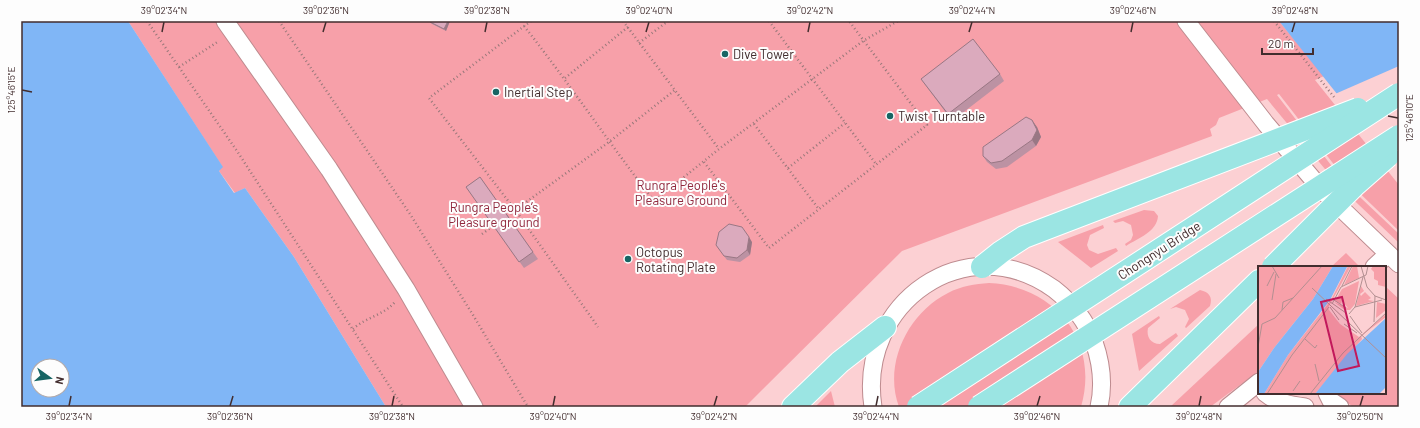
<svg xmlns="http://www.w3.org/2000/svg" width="1420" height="428" viewBox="0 0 1420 428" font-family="Barlow,sans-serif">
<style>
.green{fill:#f7a0a9}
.water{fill:#80b6f6;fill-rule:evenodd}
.pier{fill:#fcd0d3}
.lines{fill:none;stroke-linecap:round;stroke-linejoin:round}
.minor-casing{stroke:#be8b8f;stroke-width:19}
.major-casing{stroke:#fff;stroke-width:24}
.path{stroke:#98787a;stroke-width:2.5;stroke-dasharray:1 3;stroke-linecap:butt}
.minor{stroke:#fff;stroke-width:17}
.major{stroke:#9be5e3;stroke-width:22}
.major-bridge-casing{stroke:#fff;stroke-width:24;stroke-linecap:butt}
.major-bridge{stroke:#9be5e3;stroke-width:22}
.wall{fill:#bc92a3}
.shaded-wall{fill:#997784}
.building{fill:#dbaabd;stroke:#997784}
.ticks{fill:none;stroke:#422d2e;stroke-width:1.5}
.poi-dot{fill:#176564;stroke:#fdfdfd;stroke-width:1.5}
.labels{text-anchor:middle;stroke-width:4;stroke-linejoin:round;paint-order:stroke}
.poi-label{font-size:13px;fill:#422d2e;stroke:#fdfdfd;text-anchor:start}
.park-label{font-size:13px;fill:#91293e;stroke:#fdfdfd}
.street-label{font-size:13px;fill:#422d2e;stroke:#fdfdfd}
.inset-road{fill:none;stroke:#b28f91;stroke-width:1}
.view{fill:#c2185b;fill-opacity:0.15;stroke:#c2185b;stroke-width:2}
.inset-edge{fill:none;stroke:#422d2e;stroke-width:2}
.neatline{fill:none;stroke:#422d2e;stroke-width:1.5}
.ticks-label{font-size:10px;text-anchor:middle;fill:#422d2e}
</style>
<rect width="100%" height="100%" fill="#fcd0d3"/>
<g class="green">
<polygon points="128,21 1279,21 1324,76 1315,80 1399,185 1399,231 1346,180 1279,94 1277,95 1344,182 1399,234 1399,243 1339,186 1267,99 1219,118 1216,125 1210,129 1212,136 902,251 745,407 386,407 294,257 245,188 235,193 219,171 222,166"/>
<path d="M1144,210L1154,211L1158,216C1157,232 1138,238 1126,246L1125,244L1131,240L1133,235L1131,225L1123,221L1115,223L1113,221Z"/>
<polygon points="1103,225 1104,228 1090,235 1087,245 1089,250 1098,254 1116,248 1118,251 1091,268 1058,242"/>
<polygon points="1346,253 1360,267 1331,267"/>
<path d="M989,283C1055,286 1100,341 1081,407H899C883,364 908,313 948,293C961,286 975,284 989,283Z"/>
<polygon points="1385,286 1399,299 1399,407 1353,407 1336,393 1385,393"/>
<path d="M1200,290C1209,292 1213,297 1210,306L1186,328L1185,327L1189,319L1185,310L1176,307L1170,309Z"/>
<path d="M1159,316L1160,318L1148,328C1146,337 1151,344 1160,344L1176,333L1178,336L1139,371L1132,334Z"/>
<polygon points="1259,324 1259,371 1210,407 1170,407"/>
<polygon points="831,391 835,407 815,407"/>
</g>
<g class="water">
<path d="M21,21H128L223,167L219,171L234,193L245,188L294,257L386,407H21ZM38,366H62V390H38Z"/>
<polygon points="1279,21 1399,21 1399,172"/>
</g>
<polygon class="pier" points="1399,66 1399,169 1396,172 1335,94"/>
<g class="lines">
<g class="minor-casing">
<g id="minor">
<polyline points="225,21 329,169 406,289 474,407"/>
<polyline points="1186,21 1266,124 1322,190 1399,264"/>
<polyline points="1374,267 1388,254"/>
<path d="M1265,393C1277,403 1290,405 1305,407"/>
<polyline points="1327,393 1331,401 1340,407"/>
<path d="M873,407C857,303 966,226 1054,289C1072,303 1086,321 1094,342C1101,362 1104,385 1099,407"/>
<polyline points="1228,407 1259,382"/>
</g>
</g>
<g class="major-casing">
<g id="major">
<polyline points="793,407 840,362 885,327"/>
<polyline points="1130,407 1259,281"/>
</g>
</g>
<g class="path">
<polyline points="147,21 237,151 403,407"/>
<polyline points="279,21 410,214 473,315 528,407"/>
<polyline points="531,21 429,98 516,211 598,327"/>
<polyline points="623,21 719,149"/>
<polyline points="769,21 876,164"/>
<polyline points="1274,21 1334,97"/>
<path d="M524,26C569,83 609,143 654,201L719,149L863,41L898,21"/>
<polyline points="639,43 668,21"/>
<polyline points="179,67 219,41"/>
<polyline points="565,78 628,27"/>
<polyline points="754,124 818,208"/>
<polyline points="704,162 769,248 927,125 849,21"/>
<polyline points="788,168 845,123"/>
<polyline points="507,216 609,142 675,90"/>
<polyline points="482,234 493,226"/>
<path d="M353,329C366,317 384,315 395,302"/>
</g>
<use href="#minor" class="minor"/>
<use href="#major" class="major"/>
<g class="major-bridge-casing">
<g id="major-bridge">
<polyline points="982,267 1001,252 1024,237 1358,109"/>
<polyline points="1273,267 1355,185 1388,156"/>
<polyline points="918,407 1399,94"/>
<polyline points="979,407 1399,136"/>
</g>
</g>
<use href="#major-bridge" class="major-bridge"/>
</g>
<g class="wall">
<polygon points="431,21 450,21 446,31 432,24 430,22"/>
<polygon points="1000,74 1004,81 952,121 921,79"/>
<polygon points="1037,127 1041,137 1036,146 1007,167 996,169 987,162 983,156"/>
<polygon points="480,177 538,259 524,268 466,187"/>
<polygon points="752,242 750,255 740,262 727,260 716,245"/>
</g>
<g class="shaded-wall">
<polygon points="448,21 450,21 446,31 444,29"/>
<polygon points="1032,120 1037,127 1041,137 1036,146 1032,140"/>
<polygon points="749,237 752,242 750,255 747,250"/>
</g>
<g class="building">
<polygon points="431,21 448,21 444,29 430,22"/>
<polygon points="973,39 1000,74 948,114 921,79"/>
<polygon points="1026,117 1032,120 1037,130 1032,140 1002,161 991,163 983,156 983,147"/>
<polygon points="480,177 533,252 519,262 466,187"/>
<polygon points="729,224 742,227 749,237 747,250 737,258 724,256 716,245 719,232"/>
</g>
<path class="ticks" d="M162,32L164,22M323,32L326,22M485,32L487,22M646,32L649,22M808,32L810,22M969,32L972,22M1131,32L1133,22M1292,32L1295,22M22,90L32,92M1388,116L1398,118M69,406L71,396M230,406L233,396M392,406L394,396M553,406L555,396M714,406L717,396M876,406L878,396M1037,406L1040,396M1199,406L1201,396M1360,406L1363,396"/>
<g class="poi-dot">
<circle cx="725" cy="54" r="4"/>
<circle cx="496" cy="92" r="4"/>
<circle cx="890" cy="116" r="4"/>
<circle cx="628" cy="259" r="4"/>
</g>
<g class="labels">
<g class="poi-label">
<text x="733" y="59">Dive Tower</text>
<text x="504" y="97">Inertial Step</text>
<text x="898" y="121">Twist Turntable</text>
<text x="636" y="257">Octopus<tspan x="636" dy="15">Rotating Plate</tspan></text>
</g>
<g class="park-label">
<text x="681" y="190">Rungra People's<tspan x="681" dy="15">Pleasure Ground</tspan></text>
<text x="494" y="212">Rungra People’s<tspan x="494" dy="15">Pleasure ground</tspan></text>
</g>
<g class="street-label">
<text transform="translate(1159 250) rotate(-33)" y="5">Chongnyu Bridge</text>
</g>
</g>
<g transform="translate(1258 266)">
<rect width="128" height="128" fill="#fcd0d3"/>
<path d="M0,0H75L55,33L16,82L0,106ZM90,0H93L70,42L71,44L82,58L101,71L128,48V51L103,70L104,73L57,128H6L30,89L73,34ZM95,0H99L101,12L86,19ZM115,0H128V21L120,19V15L116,13V6L113,3ZM101,15L97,38L92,44H87L76,36L90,42L84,35L83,38L77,35L84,23ZM103,20L106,25L102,28L103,30L107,26L113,32L110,34L116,35L98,40ZM119,36L128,38V44L118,52Z" fill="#f7a0a9"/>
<path d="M75,0L89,1L72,34L30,89L6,128H0V106L16,82L55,33ZM128,52V121L121,128H57L89,88Z" fill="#80b6f6"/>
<path class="inset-road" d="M14,0L21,12M103,0L109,21L117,30L128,34M9,20L16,6M84,20L94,0M54,22L128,92M68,33L88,47M14,34L18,8M76,34L88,42M74,38L83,21L108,9L110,0M72,41L81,54M97,41L105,11M24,44L25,36L35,32M91,48L97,41L124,34M92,50L104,67M116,56L117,30M86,58L99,67M47,73L57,82L59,79M0,81L4,58L17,52L64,0M57,98L61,115M35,125L42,115M9,128L34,89L71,41M52,128L85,87L128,47"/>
<path class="view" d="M84,31L101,100L80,105L63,36Z"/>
<rect width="128" height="128" class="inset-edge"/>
</g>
<rect width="1420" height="428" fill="none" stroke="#fdfdfd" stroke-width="44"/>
<g transform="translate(50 378) rotate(104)"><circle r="19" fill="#fdfdfd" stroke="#b2aaaa"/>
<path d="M0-3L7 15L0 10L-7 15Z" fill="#176564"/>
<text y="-6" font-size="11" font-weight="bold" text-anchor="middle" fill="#422d2e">N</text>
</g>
<path d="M1262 48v6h51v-6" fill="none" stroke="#422d2e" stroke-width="2"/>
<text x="1268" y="48" font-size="12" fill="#422d2e" stroke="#fdfdfd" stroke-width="3" paint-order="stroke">20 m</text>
<rect x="22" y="22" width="1376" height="384" class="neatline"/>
<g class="ticks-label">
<text x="164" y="14">39°02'34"N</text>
<text x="326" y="14">39°02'36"N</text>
<text x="487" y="14">39°02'38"N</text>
<text x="649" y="14">39°02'40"N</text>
<text x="810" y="14">39°02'42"N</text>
<text x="972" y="14">39°02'44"N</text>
<text x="1133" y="14">39°02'46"N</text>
<text x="1295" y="14">39°02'48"N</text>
<text transform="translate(11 90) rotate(-90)" y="4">125°46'15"E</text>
<text transform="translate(1409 118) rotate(-90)" y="4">125°46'10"E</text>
<text x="69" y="420">39°02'34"N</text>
<text x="230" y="420">39°02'36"N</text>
<text x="392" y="420">39°02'38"N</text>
<text x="553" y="420">39°02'40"N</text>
<text x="714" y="420">39°02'42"N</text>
<text x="876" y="420">39°02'44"N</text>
<text x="1037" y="420">39°02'46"N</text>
<text x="1199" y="420">39°02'48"N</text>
<text x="1360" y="420">39°02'50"N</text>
</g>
</svg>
